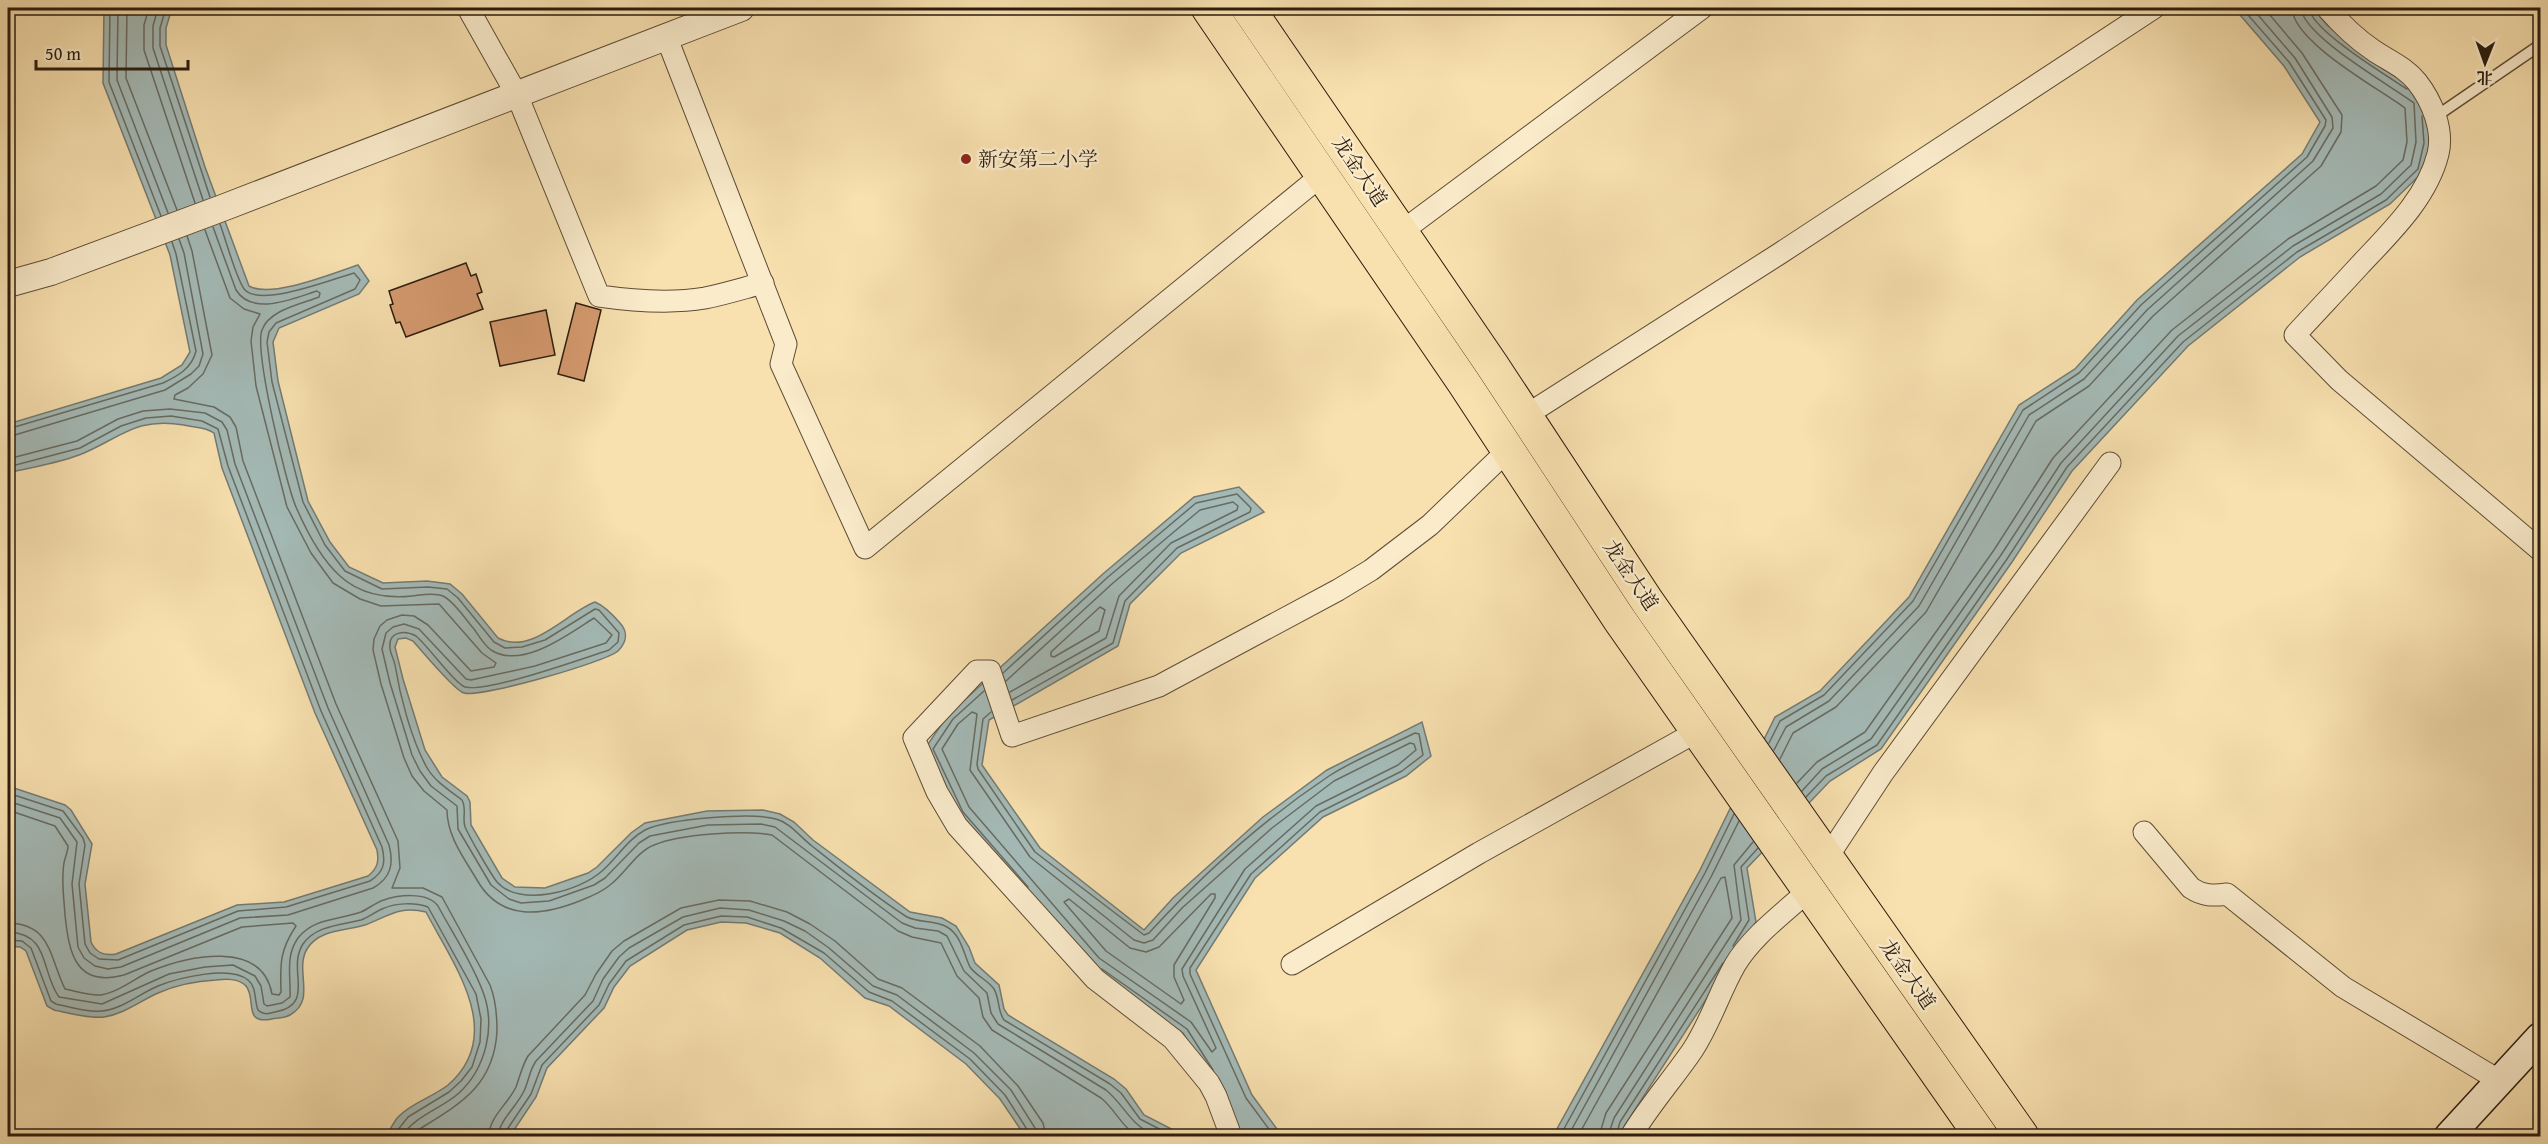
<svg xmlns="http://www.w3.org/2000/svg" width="2548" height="1144" viewBox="0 0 2548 1144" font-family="'Gentium Book Plus','Noto Serif SC',serif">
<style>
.water{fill:#a4bab7;stroke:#747b73;stroke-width:1.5}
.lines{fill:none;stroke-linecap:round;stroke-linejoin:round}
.shore{stroke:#686b62;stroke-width:1.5}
.building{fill:#d69a6f;stroke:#2b1c0e;stroke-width:1.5}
.service-casing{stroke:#5e4d36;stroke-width:13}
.minor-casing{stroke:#5e4d36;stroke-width:23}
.tertiary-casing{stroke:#5e4d36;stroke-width:28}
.secondary-casing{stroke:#2b1c0e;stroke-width:31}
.primary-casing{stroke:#2b1c0e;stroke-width:35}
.service{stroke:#faebcb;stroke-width:10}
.minor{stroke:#faebcb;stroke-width:21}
.tertiary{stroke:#faebcb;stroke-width:26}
.secondary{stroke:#faebcb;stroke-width:28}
.primary{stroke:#f8e0af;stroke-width:33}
.poi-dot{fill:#8f2418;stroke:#faebcb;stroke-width:2}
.labels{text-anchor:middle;stroke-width:5;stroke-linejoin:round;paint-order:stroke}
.poi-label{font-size:20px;fill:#2b1c0e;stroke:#faebcb;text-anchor:start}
.street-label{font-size:20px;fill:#2b1c0e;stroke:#faebcb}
</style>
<rect width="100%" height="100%" fill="#f8e0af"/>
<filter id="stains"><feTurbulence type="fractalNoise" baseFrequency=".00333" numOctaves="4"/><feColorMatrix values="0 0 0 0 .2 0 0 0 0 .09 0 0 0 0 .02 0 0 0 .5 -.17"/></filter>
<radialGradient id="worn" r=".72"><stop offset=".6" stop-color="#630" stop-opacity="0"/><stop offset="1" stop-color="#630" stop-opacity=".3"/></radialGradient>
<g class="water">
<path d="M104,8H172L166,28V45L205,167L249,286C271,299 333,273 358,265L369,281L359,294L279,328L273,342L278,381L308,501L330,542L349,567L383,583L427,581L450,584L462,594L498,638C532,656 567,612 595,602C605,606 613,615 620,623C628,632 627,642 618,651C606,662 480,698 464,693C455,691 422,651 413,641L406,638L398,639L395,647L403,679L425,750L442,777L467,796L470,802L471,825L502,878L515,887L545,888L588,873L597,867L631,833L645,823L707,811L763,810L780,814L794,822L813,840L910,912L942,918L956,926L969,947L975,963L999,985L1004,1009L1008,1015L1114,1079L1126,1089L1144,1115L1185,1136H1025L1000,1099L966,1064L889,1006L865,998L820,958L780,933L746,923L721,922L687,930L630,966L614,987L604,1008L547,1068L536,1097L510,1136H386C390,1130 393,1123 398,1117C411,1103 433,1097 448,1085C507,1034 453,964 426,912C399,905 387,917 365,925C346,931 319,929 307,949C294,971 317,1000 290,1015C285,1018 278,1018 272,1019C242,1025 257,999 246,986C238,978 226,979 216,980C197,981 176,985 158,993C140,1001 124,1014 104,1017C89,1019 69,1013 54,1010L47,1006L26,951L20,947L8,946V786L65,805L71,810L92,844L85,884L91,942C96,953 104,956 116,954L237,905L284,902L368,876C378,868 379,861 377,850L315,713L222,468L214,433C204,426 195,428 184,425C137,417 123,436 84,453C61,463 32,467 8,473V424L161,378L182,365L190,352L170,255L103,83Z"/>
<polygon points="2234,8 2313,8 2327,25 2427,95 2430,144 2424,171 2390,204 2300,257 2188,346 2072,471 2012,562 1881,749 1830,781 1747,868 1756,922 1625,1125 1621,1136 1553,1136 1700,870 1775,717 1820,691 1909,597 2019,405 2075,369 2137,300 2302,154 2320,122 2284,66"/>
<polygon points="1239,487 1264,512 1181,553 1130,604 1118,646 989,720 982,765 1040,848 1144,930 1173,898 1263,817 1327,770 1422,722 1431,756 1406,776 1323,817 1255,878 1196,970 1252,1095 1282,1136 1239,1136 1220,1091 1183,1033 1090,968 958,815 926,747 948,715 1104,573 1194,497"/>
</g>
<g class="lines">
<g class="shore">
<polyline points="110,8 109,82 161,216"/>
<polyline points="118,8 117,80 168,213"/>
<polyline points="127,8 126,78 177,210"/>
<polyline points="149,8 144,25 144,50 195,203"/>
<polyline points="158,8 153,26 153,48 203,200"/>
<polyline points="166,8 160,28 160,46 210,197"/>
<path d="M2309,8C2311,30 2387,76 2407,89"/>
<path d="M220,224C225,237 237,282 245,290C262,307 333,279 354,273L360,280L355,289L276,323L269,332L267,342L272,382L303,502L325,545L345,571L382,589L428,587L447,589L458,598L494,642L505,648L522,647L545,640L595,609L599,610L619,633L618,642L609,650C587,657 479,696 463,686C451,679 429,647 416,636C405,630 388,631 390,648C390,653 394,659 395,665C400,696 411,738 426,766C434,781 449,790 462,800C467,809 462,818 465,827C470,838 490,873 497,882C520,908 580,891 602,871C617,858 628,839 645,830C667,819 752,812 776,819C791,823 800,837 812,846C842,870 874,896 907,917C919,923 935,920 947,927C962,936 963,953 970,967C976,976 988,980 994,989C1000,999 997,1010 1004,1020L1110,1084L1121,1093L1140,1119L1173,1136"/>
<path d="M213,227L236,290C253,317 294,298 317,291L320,293L319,297C301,304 269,310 262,330C254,350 286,484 296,507C306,530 321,559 340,576C359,594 387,599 412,596C421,595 434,592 443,596C455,602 465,619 474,629C479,636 484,645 491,650C522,670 569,634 594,618L612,635L606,643L535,666L471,680L466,679L419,629L404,624L393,627L386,633L382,649L390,683L412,755L420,771L431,786L457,806L458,829L491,885L509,899L521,903L549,901L594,885L605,878L639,843L650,836L708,825L761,824L775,827L902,923L915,928L938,931L947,936L964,971L987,993L991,1013L998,1024L1106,1090C1125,1106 1129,1123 1154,1136"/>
<path d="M205,230L230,298L244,309L260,314L253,327L251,341L256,386L287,507L311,553L333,583L360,599L381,606L439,604L482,653L496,663L494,667L471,671L428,625L414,616L402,615L387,620L380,626L374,639L373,650L381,684L404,758L412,776L424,791L447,810C447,836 464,858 477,880C501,922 543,916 582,900C592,896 602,892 610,885C625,874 636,852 654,845C680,834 744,830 772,835L898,931L912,937L941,943L957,976L979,998L983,1017L992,1030L1101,1098C1115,1109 1121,1126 1137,1136"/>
<path d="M187,236L192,251L212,355L203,374L188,388L175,395L174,399L214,407L230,417L236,427L243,461L336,704L398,841L400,868L392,888H423L442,897L490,985C496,1000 497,1015 497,1031C494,1086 460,1104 418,1130L413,1136"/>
<path d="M8,429L163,383C178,376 192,368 196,351L176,254L172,242"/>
<polyline points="8,437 165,390 191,374 199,366 203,354 184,253 179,239"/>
<path d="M8,459L77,441L118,419L143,411L170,409L205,413L222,422L227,430L235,464L328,708L389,845C394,864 391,878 373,888L288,915L240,918L121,967L108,969L95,966L84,958L78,947L72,884L77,842L60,818L8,801"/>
<path d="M8,467L80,448L121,426L146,418L171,416L202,421L218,429L228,466L321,711L382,847C386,863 384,872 370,881L286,907L238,911L118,960L99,959L90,953L85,944L79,884L85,845L83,838L63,811L8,793"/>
<polygon points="1100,607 1105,610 1099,631 1054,657 1051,656 1051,652"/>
<polyline points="1003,673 1108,577 1196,503 1237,494 1251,508 1250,512 1177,548 1125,601 1113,643 1012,700"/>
<polyline points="1006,681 1113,583 1200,510 1233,502 1238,506 1237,510 1171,543 1119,596 1106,638 1010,692"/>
<polyline points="984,691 953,719 933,749 963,812 1028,887"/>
<polygon points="972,712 977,714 970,770 1030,857 1134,940 1144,943 1153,940 1182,908 1272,828 1334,781 1410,743 1414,744 1416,750 1398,765 1316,806 1245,869 1182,969 1183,976 1216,1048 1212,1052 1191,1022 1099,958 969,807 942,749 958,724"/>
<path d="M991,712L983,719L977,764L978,769L1035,852L1144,935L1149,933C1202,875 1263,820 1329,776C1355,759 1387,747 1415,733L1419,734L1423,755L1402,771L1320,812L1251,874L1190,968V974L1246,1098L1274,1136"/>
<polyline points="1769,743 1780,721 1824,695 1913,601 2023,410 2079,373 2141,305 2307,157 2325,126 2326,120 2289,62 2242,8"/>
<polyline points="1774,750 1786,727 1829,701 1919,606 2029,415 2084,379 2147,310 2313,161 2333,128 2332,117 2295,58 2252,8"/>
<polyline points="1780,759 1793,733 1836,707 1926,612 2036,421 2089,386 2153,316 2321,166 2341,132 2342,115 2302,53 2264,8"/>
<path d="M1797,783L1817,762L1865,732L1994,550L2053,458L2172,330L2288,239L2376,186L2403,160L2407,142L2405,108C2378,88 2293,42 2292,8"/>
<path d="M1802,791L1822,769L1871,739L2001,555L2061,463L2178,336L2293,246L2381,194L2411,165L2416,142L2414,103C2390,85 2303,36 2301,8"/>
<polyline points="1806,797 1826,776 1877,745 2007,559 2067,467 2183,342 2297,252 2386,200 2418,169 2424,143 2422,116"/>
<path d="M8,810L55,826L68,846C68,852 65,857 64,863C61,880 64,898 65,915C69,952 75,988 124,975L242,927L293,923L296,926C280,950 280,963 281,992L279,995L272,994C262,939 188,956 151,971C135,978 119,992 101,995C90,996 75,991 65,989C49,957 52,924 8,923"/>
<polygon points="1211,894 1215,894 1215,898 1174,965 1174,977 1184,1000 1181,1004 1106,951 1064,902 1069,899 1130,948 1146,952 1159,947"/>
<path d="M8,932C51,934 40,971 59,997L102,1004L169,974L205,967L233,965L255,976L261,986L264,1004L267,1006L282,1003L290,997C291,977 285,956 298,938C313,918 339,920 361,912C368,909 374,904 381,901C397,895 427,891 438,906C453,934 472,962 483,992C496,1026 486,1068 459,1093C441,1109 416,1115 402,1136"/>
<path d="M8,940L22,941L31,948L51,1001L56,1004C70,1007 88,1013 102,1011C122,1009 139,994 158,986C178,978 230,965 248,980C257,987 254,1000 258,1010C263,1015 268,1014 275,1012C317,1004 286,970 303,944C316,925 342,925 361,920C369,917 375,912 382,909C395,903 414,902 428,907L476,994L481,1019L480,1042L472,1067L461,1081L449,1092L408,1117L393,1136"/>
<polyline points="1733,946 1749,920 1741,867 1758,848"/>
<polyline points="1102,969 1187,1029 1213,1070"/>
<path d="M489,1136C489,1117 508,1104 516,1087C520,1076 522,1066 528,1056L585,995L596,974L612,951L624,941L681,908L719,900L750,901L787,912L810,924L835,941L878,979L902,988L980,1046L1018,1086L1043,1123L1046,1136"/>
<path d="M498,1136C499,1121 517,1106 524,1091C529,1081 529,1071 536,1061L593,1001L603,979L619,957L629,948L683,917L720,908L749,910L784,921L805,931L829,948L873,986L897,995L974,1053L1011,1090L1035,1128L1037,1136"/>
<polyline points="505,1136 506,1131 531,1094 542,1065 599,1005 609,984 626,961 684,925 721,916 747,917 781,928 824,953 869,992 892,1001 970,1059 1005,1095 1028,1131 1029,1136"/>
<polyline points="1560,1136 1705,873 1734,814"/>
<polyline points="1568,1136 1711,877 1739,821"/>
<polyline points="1578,1136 1721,878 1725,877 1732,918 1606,1113 1599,1136"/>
<polyline points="1608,1136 1614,1118 1741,920 1734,865 1753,842"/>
<polyline points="1616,1136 1620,1122 1723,963"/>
</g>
</g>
<g class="building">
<polygon points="466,263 471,276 476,274 482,292 477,294 483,309 406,337 400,322 396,323 390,305 393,304 389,291"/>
<polygon points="576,303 601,310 584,381 558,374"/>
<polygon points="546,310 555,355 500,366 490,322"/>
</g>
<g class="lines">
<g class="service-casing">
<polyline id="service" points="2435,117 2540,45"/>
</g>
<g class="minor-casing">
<g id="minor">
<path d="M468,8L517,95L599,296C634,301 670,304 705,298C725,294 744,288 763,283"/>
<path d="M2327,8C2341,24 2355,38 2373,50C2389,61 2405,67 2417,82C2432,101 2444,130 2438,154C2427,198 2390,233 2360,265C2339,288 2317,311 2295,335L2339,380L2540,550"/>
<polyline points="666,36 786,344 781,364 865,548 1322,175"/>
<polyline points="1401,232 1702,8"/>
<polyline points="1525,416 1779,254 2154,8"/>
<path d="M2144,832L2191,888C2203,896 2213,896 2227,894L2343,987L2500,1081"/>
<polyline points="1827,858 1883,773 2110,463"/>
<polyline points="1292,964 1479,853 1698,731"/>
<polyline points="1231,1136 1216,1096 1209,1083 1173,1039 1095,979 957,826 937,792 914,738 977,671 990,671 1012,736 1159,686 1338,590 1371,570 1430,525 1508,450"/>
<path d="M1631,1136C1649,1106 1672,1080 1692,1051C1710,1024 1719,993 1735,965C1752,936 1784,913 1809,890"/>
</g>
</g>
<g class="tertiary-casing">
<polyline id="tertiary" points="8,284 51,272 225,207 741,8"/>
</g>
<g class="secondary-casing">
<polyline id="secondary" points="2449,1136 2540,1037"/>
</g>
<g class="primary-casing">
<g id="primary">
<polyline points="1208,8 1464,383 1619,619 1981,1136"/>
<polyline points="1248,8 1492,365 1647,601 2022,1136"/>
</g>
</g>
<use href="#service" class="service"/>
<use href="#minor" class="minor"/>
<use href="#tertiary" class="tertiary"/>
<use href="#secondary" class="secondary"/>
<use href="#primary" class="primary"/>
</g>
<circle class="poi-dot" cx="966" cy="159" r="6"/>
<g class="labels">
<g class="poi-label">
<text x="978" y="166">新安第二小学</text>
</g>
<g class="street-label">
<text transform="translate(1360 171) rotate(56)" y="7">龙金大道</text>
<text transform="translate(1631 575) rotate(56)" y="7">龙金大道</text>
<text transform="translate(1908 974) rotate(55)" y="7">龙金大道</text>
</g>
</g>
<rect width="2548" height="1144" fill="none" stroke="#f8e0af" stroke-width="30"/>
<rect x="9" y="9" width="2530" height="1126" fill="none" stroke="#2b1c0e" stroke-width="3"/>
<rect x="15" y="15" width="2518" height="1114" fill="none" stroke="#2b1c0e" stroke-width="1.5"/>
<g transform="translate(2485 63) rotate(181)" stroke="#faebcb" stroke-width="4.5" paint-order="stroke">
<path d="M0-4.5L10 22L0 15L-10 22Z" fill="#2b1c0e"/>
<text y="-9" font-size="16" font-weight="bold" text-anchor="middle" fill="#2b1c0e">北</text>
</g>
<path d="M36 60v9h152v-9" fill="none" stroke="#2b1c0e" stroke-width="3"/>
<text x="45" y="60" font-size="18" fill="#2b1c0e" stroke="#faebcb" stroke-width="4.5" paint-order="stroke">50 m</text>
<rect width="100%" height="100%" filter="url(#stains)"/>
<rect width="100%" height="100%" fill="url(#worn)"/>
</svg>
